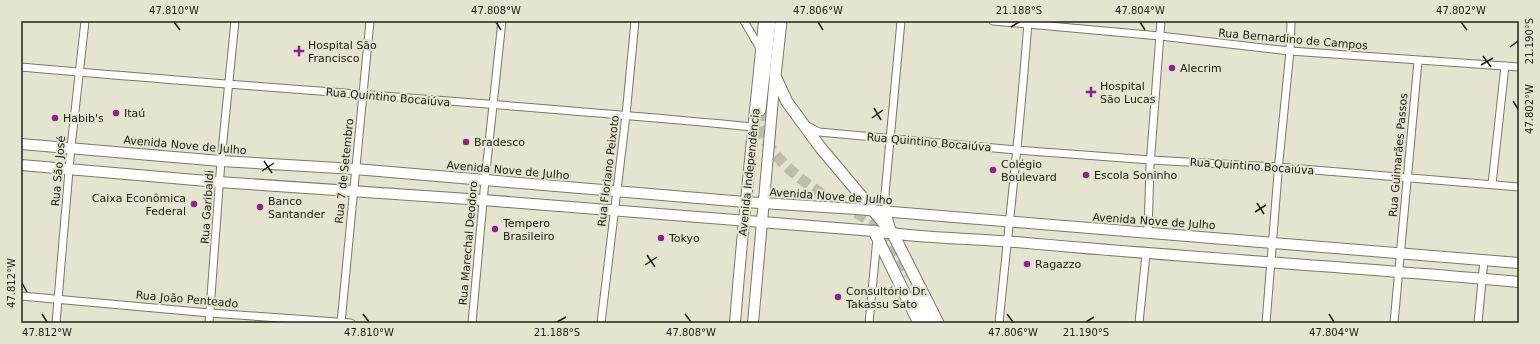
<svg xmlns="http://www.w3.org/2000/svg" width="1540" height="344" viewBox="0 0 1540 344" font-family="'DejaVu Sans',sans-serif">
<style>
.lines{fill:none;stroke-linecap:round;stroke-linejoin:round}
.primary-tunnel{stroke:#bebdac;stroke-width:11;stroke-dasharray:11 5.5;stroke-linecap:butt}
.street-casing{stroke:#797867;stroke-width:9}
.secondary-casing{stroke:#797867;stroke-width:12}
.primary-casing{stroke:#797867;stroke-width:13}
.street{stroke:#fff;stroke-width:7}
.secondary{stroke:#fff;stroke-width:10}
.primary{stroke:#fff;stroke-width:11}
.ticks{fill:none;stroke:#202019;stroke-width:1.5}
.poi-dot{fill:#8c2389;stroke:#e5e4d1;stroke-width:1.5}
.labels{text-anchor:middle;stroke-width:4;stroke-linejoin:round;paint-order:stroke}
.street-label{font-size:11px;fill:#202019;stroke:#e5e4d1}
.poi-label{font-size:11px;fill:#202019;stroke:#e5e4d1;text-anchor:start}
.neatline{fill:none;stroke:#202019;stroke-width:1.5}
.ticks-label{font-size:10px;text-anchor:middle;fill:#202019}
</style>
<rect width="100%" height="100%" fill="#e5e4d1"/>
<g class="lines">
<path class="primary-tunnel" d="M760,110C761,116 760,122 761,128C766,156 812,189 835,202C850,210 865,216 878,227C892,239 900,260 907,276"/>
<g class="street-casing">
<g id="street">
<polyline points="744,21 761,50"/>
<polyline points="993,21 1160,36 1290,51 1519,67"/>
<path d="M21,67C265,89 510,103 754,127"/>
<polyline points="807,126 819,132 1016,150 1151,160 1278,167 1519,187"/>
<polyline points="1492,184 1505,66"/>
<polyline points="892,231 887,212 885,194 901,21"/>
<polyline points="1148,233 1150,166 1161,21"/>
<polyline points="21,296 210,313 351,323"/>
<polyline points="56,323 71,147 85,21"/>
<polyline points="209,323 221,161 235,21"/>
<polyline points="341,323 370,21"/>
<polyline points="472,323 485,180 502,21"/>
<polyline points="601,323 626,115 635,21"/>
<polyline points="869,323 877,238"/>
<path d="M999,323C1009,222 1021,122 1028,21"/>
<polyline points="1139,323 1146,254"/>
<polyline points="1266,323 1279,161 1290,51 1291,21"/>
<polyline points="1394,323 1418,61"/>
<polyline points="1478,323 1484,260"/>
</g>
</g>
<g class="secondary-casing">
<g id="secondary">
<polyline points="21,144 221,161 355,169 745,202 856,209 1519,263"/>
<path d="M21,165L219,182L483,200L874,231C924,239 976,238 1027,243C1191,258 1355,267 1519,282"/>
<path d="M735,323C743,222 754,122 764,21"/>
<polyline points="753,323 775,76"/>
</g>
</g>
<g class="primary-casing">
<g id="primary">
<polyline points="781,21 775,76 787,102 820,147 893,234 938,323"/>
<polyline points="760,110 770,21"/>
<polyline points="874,231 919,323"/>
<polyline points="917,299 929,323"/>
</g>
</g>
<use href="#street" class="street"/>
<use href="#secondary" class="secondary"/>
<use href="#primary" class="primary"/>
</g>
<path class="ticks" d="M174,22L180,30M496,22L501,30M818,22L823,30M1140,22L1145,30M1461,22L1467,30M1011,27L1019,22M1510,47L1518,41M1483,56L1491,67M1481,65L1493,58M1513,101L1518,109M874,108L881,120M872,118L883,110M264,161L272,173M262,171L274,163M1257,203L1264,214M1255,212L1266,205M647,255L655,267M645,265L657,257M22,283L27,292M42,314L47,322M363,314L369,322M685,314L691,322M1007,314L1013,322M1329,314L1334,322M557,322L566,317M1086,322L1094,317"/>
<g class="poi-dot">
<path d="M297 45h4v4h4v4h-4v4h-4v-4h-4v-4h4z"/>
<circle cx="1172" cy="68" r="4"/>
<path d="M1089 86h4v4h4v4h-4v4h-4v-4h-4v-4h4z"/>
<circle cx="116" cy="113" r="4"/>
<circle cx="55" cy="118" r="4"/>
<circle cx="466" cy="142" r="4"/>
<circle cx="993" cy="170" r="4"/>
<circle cx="1086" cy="175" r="4"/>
<circle cx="194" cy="204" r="4"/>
<circle cx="260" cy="207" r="4"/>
<circle cx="495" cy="229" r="4"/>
<circle cx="661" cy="238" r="4"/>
<circle cx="1027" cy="264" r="4"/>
<circle cx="838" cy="297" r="4"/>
</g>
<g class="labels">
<g class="street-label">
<text transform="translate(1293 39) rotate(5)" y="4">Rua Bernardino de Campos</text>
<text transform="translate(388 97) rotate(5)" y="4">Rua Quintino Bocaiúva</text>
<text transform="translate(929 142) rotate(5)" y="4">Rua Quintino Bocaiúva</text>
<text transform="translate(185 145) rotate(5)" y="4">Avenida Nove de Julho</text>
<text transform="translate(1398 155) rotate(-85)" y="4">Rua Guimarães Passos</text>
<text transform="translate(1252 166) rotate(4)" y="4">Rua Quintino Bocaiúva</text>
<text transform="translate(508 170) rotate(5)" y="4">Avenida Nove de Julho</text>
<text transform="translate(58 171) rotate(-85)" y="4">Rua São José</text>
<text transform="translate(344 171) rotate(-84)" y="4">Rua 7 de Setembro</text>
<text transform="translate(608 171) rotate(-83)" y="4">Rua Floriano Peixoto</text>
<text transform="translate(749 172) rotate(-84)" y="4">Avenida Independência</text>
<text transform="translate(831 196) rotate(4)" y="4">Avenida Nove de Julho</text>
<text transform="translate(207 207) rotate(-86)" y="4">Rua Garibaldi</text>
<text transform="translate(1154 221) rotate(4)" y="4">Avenida Nove de Julho</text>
<text transform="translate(468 243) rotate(-85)" y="4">Rua Marechal Deodoro</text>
<text transform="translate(187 299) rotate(5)" y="4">Rua João Penteado</text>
</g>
<g class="poi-label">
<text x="308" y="49">Hospital São<tspan x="308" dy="13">Francisco</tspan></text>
<text x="1180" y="72">Alecrim</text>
<text x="1100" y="90">Hospital<tspan x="1100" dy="13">São Lucas</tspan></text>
<text x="124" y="117">Itaú</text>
<text x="63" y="122">Habib's</text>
<text x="474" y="146">Bradesco</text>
<text x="1001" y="168">Colégio<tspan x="1001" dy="13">Boulevard</tspan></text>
<text x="1094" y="179">Escola Soninho</text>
<text x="186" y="202" text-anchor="end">Caixa Econômica<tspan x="186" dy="13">Federal</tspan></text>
<text x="268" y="205">Banco<tspan x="268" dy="13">Santander</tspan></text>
<text x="503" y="227">Tempero<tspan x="503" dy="13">Brasileiro</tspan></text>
<text x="669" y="242">Tokyo</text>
<text x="1035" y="268">Ragazzo</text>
<text x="846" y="295">Consultório Dr.<tspan x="846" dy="13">Takassu Sato</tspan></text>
</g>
</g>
<rect width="1540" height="344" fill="none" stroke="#e5e4d1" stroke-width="44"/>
<rect x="22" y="22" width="1496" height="300" class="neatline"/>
<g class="ticks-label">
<text x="174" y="14">47.810°W</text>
<text x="496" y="14">47.808°W</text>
<text x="818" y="14">47.806°W</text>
<text x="1019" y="14">21.188°S</text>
<text x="1140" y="14">47.804°W</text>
<text x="1461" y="14">47.802°W</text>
<text transform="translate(1529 41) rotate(-90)" y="4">21.190°S</text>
<text transform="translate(1529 109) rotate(-90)" y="4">47.802°W</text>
<text transform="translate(11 283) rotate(-90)" y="4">47.812°W</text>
<text x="47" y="336">47.812°W</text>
<text x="369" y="336">47.810°W</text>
<text x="557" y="336">21.188°S</text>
<text x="691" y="336">47.808°W</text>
<text x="1013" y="336">47.806°W</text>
<text x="1086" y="336">21.190°S</text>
<text x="1334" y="336">47.804°W</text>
</g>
</svg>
